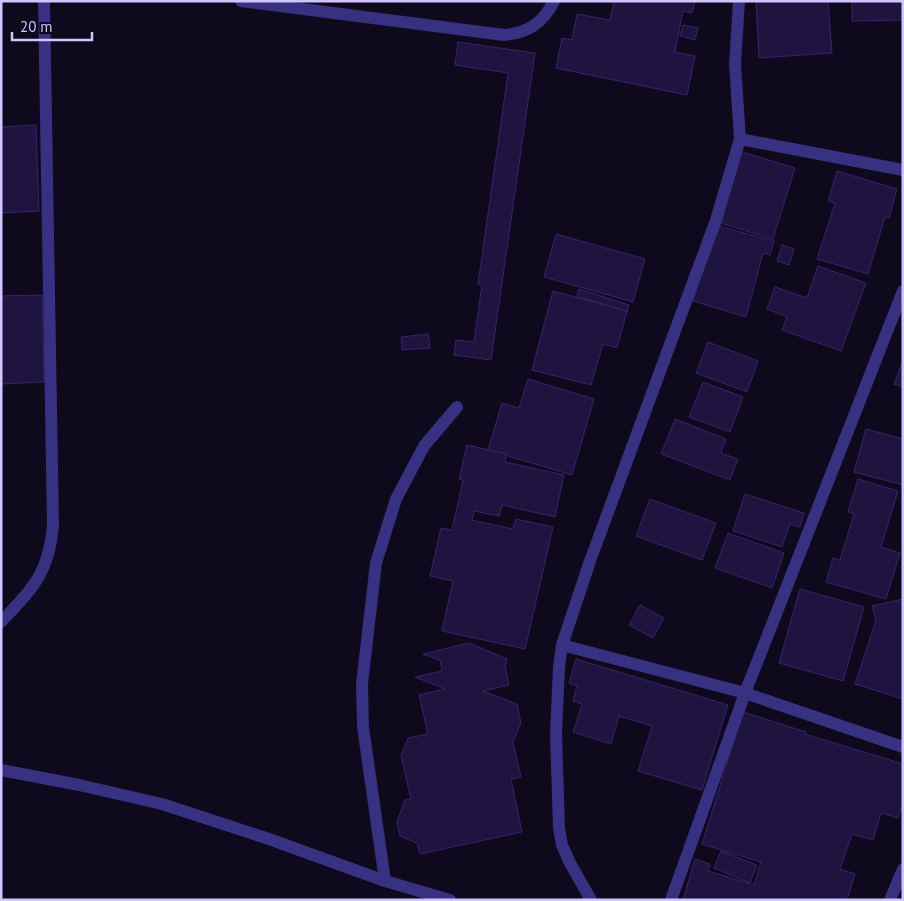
<svg xmlns="http://www.w3.org/2000/svg" width="904" height="901" viewBox="0 0 904 901" font-family="'PT Sans',sans-serif">
<style>
.building{fill:#1f143f;stroke:#37246d}
.lines{fill:none;stroke-linecap:round;stroke-linejoin:round}
.minor{stroke:#383080;stroke-width:12}
.tertiary{stroke:#383080;stroke-width:12}
</style>
<rect width="100%" height="100%" fill="#0e091c"/>
<g class="building">
<polygon points="614,1 695,1 692,13 683,11 675,52 695,56 687,95 556,68 562,38 572,40 577,14 610,20"/>
<polygon points="756,1 828,1 832,53 759,58"/>
<polygon points="852,1 903,1 903,20 852,21"/>
<polygon points="683,25 698,28 695,40 680,36"/>
<polygon points="458,42 535,53 491,360 454,355 456,340 474,342 482,284 478,284 508,73 455,65"/>
<polygon points="36,125 39,211 1,213 1,127"/>
<polygon points="739,151 795,168 773,239 717,222"/>
<polygon points="837,171 897,189 889,218 885,217 868,274 817,259 835,203 828,201"/>
<polygon points="715,225 774,241 770,255 763,253 746,317 693,301"/>
<polygon points="556,234 645,259 633,302 544,277"/>
<polygon points="782,245 794,249 789,265 777,261"/>
<polygon points="818,266 866,283 841,351 782,330 787,317 767,309 775,287 807,298"/>
<polygon points="579,289 629,305 627,312 577,296"/>
<polygon points="553,291 627,311 617,348 603,344 591,385 532,370"/>
<polygon points="42,295 44,382 1,384 1,296"/>
<polygon points="428,334 430,348 402,350 401,337"/>
<polygon points="708,342 758,361 747,392 696,373"/>
<polygon points="903,361 903,387 894,384"/>
<polygon points="528,379 594,399 572,475 488,450 502,403 519,408"/>
<polygon points="703,382 743,397 730,432 689,417"/>
<polygon points="675,419 726,439 721,453 738,459 730,480 661,454"/>
<polygon points="866,429 903,439 903,485 854,472"/>
<polygon points="467,445 507,454 505,462 564,475 555,517 502,505 499,516 474,511 472,520 513,529 516,519 553,527 525,649 442,631 453,581 430,576 441,528 452,530 463,480 459,479"/>
<polygon points="858,479 898,491 881,547 900,553 886,599 826,582 833,558 840,560 854,514 848,512"/>
<polygon points="745,494 804,513 800,527 790,524 782,547 733,531"/>
<polygon points="650,499 716,523 702,560 636,536"/>
<polygon points="728,533 784,553 772,588 715,568"/>
<polygon points="800,589 864,607 843,681 779,663"/>
<polygon points="903,599 903,699 855,684 876,620 872,606"/>
<polygon points="640,605 664,618 653,638 629,625"/>
<polygon points="469,643 507,659 505,666 509,685 483,691 517,704 521,723 513,742 521,777 511,779 522,832 420,854 417,843 400,836 397,822 405,800 411,799 401,756 408,738 428,734 419,695 445,689 415,677 442,671 440,660 423,654"/>
<polygon points="576,659 728,705 702,790 638,771 652,726 619,716 611,744 573,732 582,704 573,701 577,686 569,683"/>
<polygon points="743,712 806,732 805,734 903,764 903,804 898,818 881,813 873,840 852,834 840,869 855,874 847,900 683,900 695,859 710,864 708,871 754,885 761,862 702,844"/>
<polygon points="721,851 757,865 750,883 714,868"/>
</g>
<g class="lines">
<g class="minor">
<path d="M241,1L504,35C528,33 543,23 554,1"/>
<polyline points="740,139 903,170"/>
<path d="M1,622C33,588 49,573 53,525L44,1"/>
<polyline points="562,645 745,693 903,747"/>
<polyline points="385,881 363,727 362,684 376,563 396,499 424,446 457,407"/>
<polyline points="591,900 570,863 562,845 559,828 556,733 559,667 562,645 590,561 716,220 740,139 735,64 739,1"/>
<polyline points="671,900 745,693 903,291"/>
<polyline points="890,900 903,869"/>
</g>
<polyline class="tertiary" points="1,770 79,785 162,804 269,839 385,881 450,900"/>
</g>
<rect width="904" height="901" fill="none" stroke="#cfc5ff" stroke-width="5"/>
<path d="M12 32v8h80v-8" fill="none" stroke="#cfc5ff" stroke-width="2.5"/>
<text x="20" y="32" font-size="15" fill="#cfc5ff" stroke="#0e091c" stroke-width="4" paint-order="stroke">20 m</text>
</svg>
